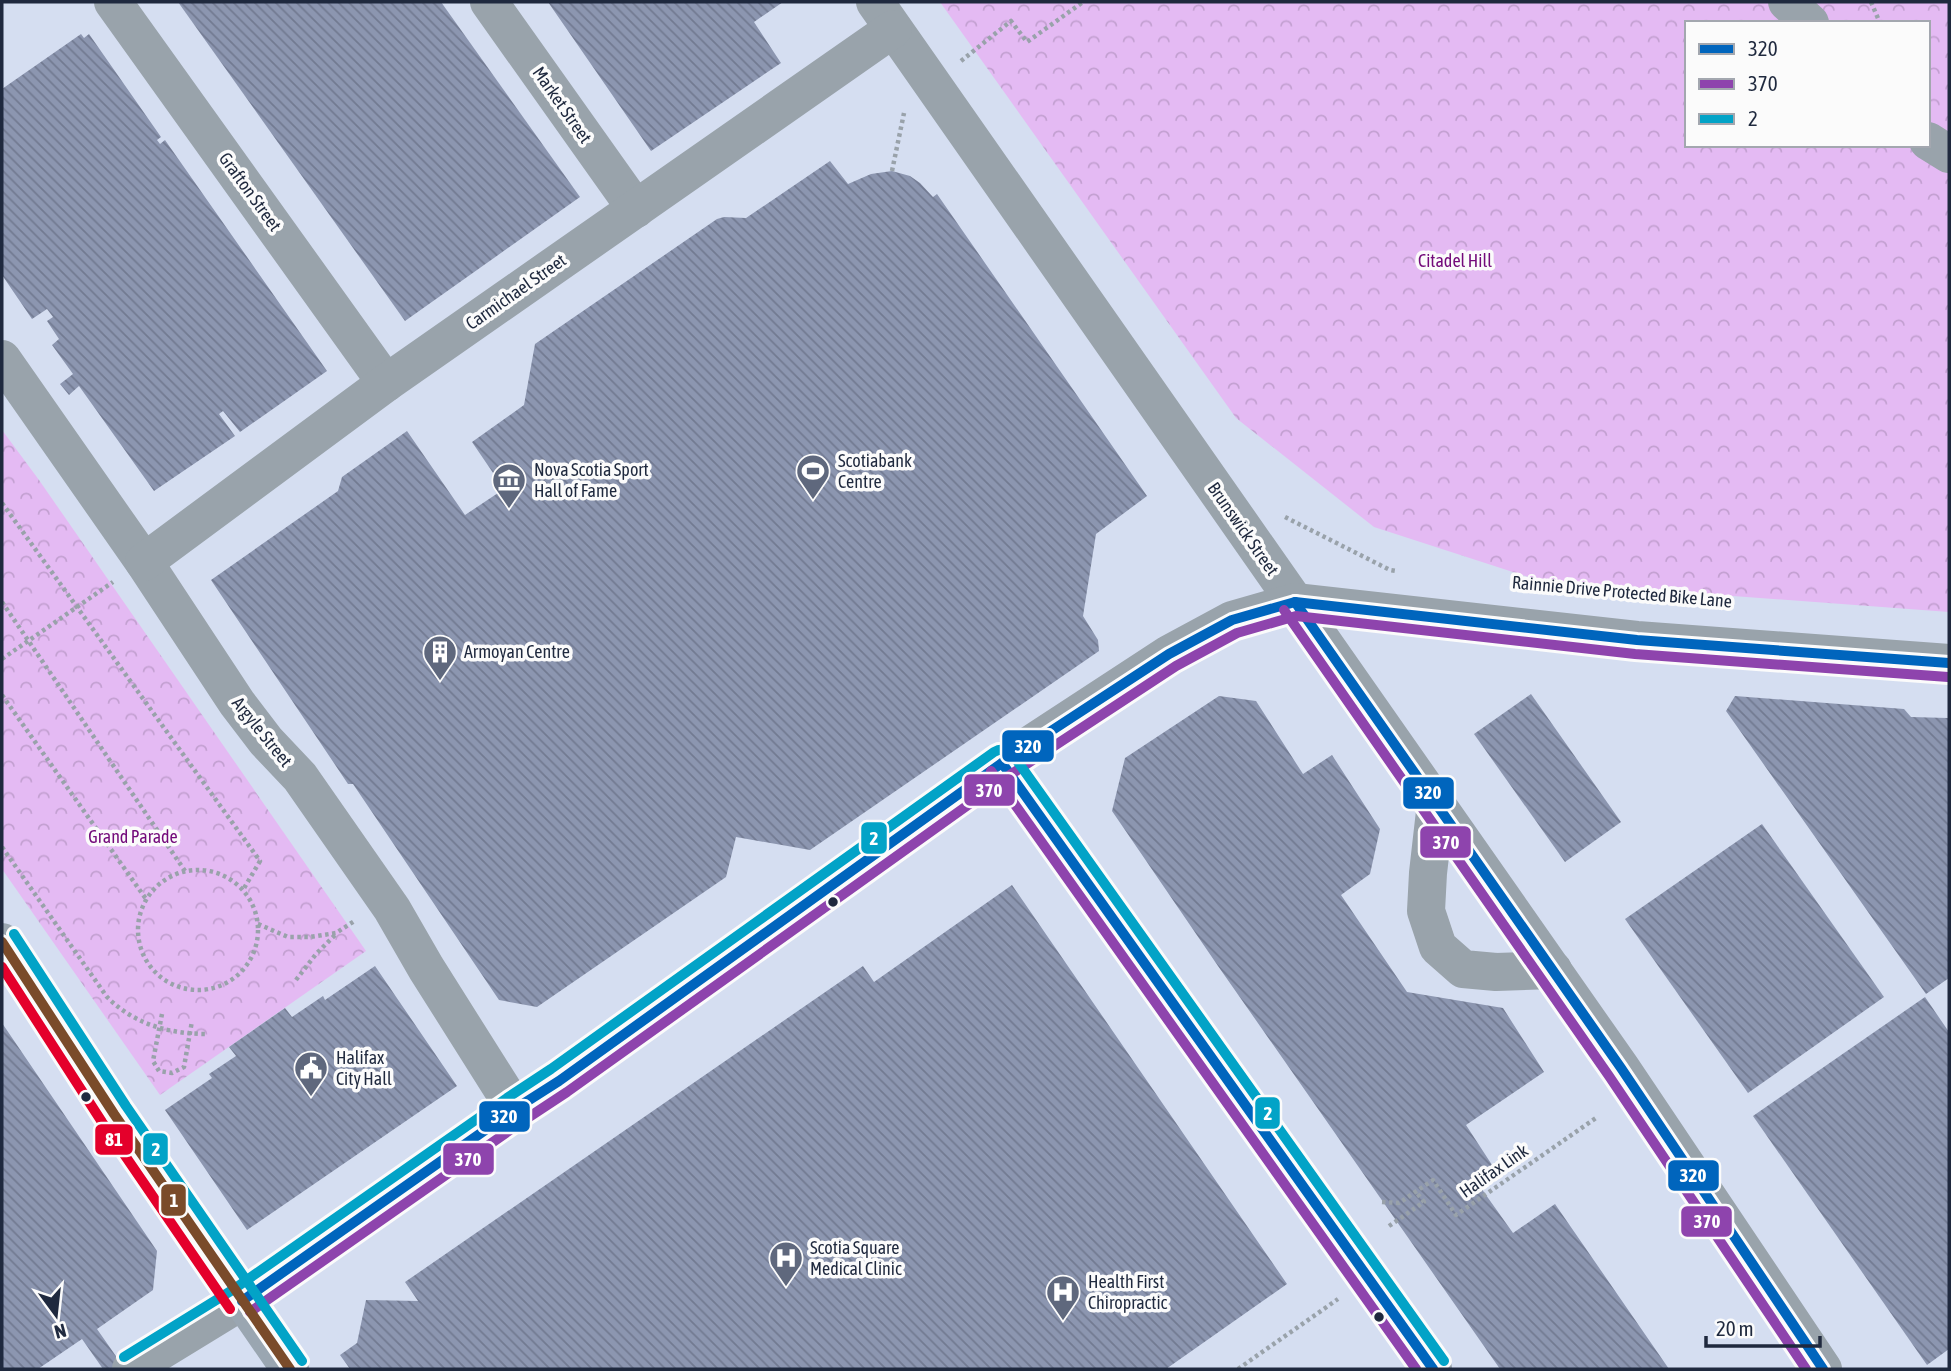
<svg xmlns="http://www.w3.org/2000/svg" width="1951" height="1371" viewBox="0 0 1951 1371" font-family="'Asap Condensed',sans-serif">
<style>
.park{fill:url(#park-crowns);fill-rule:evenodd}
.building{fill:url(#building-back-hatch)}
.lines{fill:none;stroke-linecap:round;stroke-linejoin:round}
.path{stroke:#99a2aa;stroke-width:4.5;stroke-dasharray:3.5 3.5;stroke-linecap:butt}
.minor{stroke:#99a3ab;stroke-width:38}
.major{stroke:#9aa6b1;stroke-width:38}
.bus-1-casing{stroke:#fbfbfb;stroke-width:16}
.bus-2-casing{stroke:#fbfbfb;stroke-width:16}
.bus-3-casing{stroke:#fbfbfb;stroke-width:16}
.bus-4-casing{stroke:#fbfbfb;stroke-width:16}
.bus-5-casing{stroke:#fbfbfb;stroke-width:16}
.bus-1{stroke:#0065bd;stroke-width:10}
.bus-2{stroke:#8e44ad;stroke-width:10}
.bus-3{stroke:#02a3c7;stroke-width:10}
.bus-4{stroke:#7a4b2a;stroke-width:10}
.bus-5{stroke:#e4002b;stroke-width:10}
.bus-dot{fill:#1f293e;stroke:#fbfbfb;stroke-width:2.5}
.labels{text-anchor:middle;stroke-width:7;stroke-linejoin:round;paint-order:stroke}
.street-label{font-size:18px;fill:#1f293e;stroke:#fbfbfb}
.park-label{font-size:18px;fill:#730a7a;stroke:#fbfbfb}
.poi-label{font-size:18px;fill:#1f293e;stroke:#fbfbfb;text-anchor:start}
.line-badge{stroke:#fbfbfb;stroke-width:2.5}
.badge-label{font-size:19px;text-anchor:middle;font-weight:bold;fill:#fff}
</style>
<defs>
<pattern id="park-crowns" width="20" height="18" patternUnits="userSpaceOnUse" patternTransform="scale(1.75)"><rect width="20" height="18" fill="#e4baf3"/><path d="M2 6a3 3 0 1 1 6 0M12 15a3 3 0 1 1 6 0" fill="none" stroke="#c3a0d1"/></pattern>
<pattern id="building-back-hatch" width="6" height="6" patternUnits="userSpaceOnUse" patternTransform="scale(1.75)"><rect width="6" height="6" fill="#8c96b0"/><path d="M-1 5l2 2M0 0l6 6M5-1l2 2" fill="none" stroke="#727a91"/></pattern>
</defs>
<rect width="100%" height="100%" fill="#d5def1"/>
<g class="park">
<path d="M940,2H1949V612L1544,582L1374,527L1236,418ZM1687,23H1928V145H1687Z"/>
<polygon points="2,430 39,480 366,951 160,1095 2,869"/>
</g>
<g class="building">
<polygon points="178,2 441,2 580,197 405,321"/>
<polygon points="548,2 783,2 754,22 781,63 651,151"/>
<polygon points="81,34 84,38 89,34 161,137 157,140 160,144 165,140 327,371 240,432 223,411 219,414 235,436 154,491 79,386 69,395 60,384 73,374 52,345 59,339 47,321 53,317 47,309 32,319 2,275 2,89"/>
<polygon points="830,161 848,184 871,174 892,171 910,176 920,183 933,197 937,194 1147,496 1096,534 1083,616 1098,640 1099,651 810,850 736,837 726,877 537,1007 499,1000 353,784 348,784 211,580 338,491 342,477 407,431 465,515 504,489 472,442 524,405 535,344 717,219 724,217 746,218"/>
<polygon points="1531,694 1621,822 1565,862 1474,734"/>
<polygon points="1219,696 1256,701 1303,774 1332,755 1380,829 1370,874 1341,895 1407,992 1503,1008 1544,1072 1466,1125 1494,1168 1476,1181 1513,1233 1555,1204 1669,1369 1500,1369 1218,966 1112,811 1125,758"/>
<polygon points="1735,696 1904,709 1911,717 1948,718 1949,720 1949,978 1926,994 1726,711"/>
<polygon points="1762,824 1884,997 1748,1093 1625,919"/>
<polygon points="1012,885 1287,1284 1166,1369 350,1369 340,1355 357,1343 366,1300 418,1301 405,1282 863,966 874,982"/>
<polygon points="375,966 457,1086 247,1230 165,1110 212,1078 209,1074 236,1056 229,1047 285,1008 292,1017 323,996 325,1000"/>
<polygon points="1925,997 1949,1032 1949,1349 1927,1365 1753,1116"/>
<polygon points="2,1023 157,1251 153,1290 97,1329 125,1369 103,1369 82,1339 38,1369 2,1369"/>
</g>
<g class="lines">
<g class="path">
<polyline points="1871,2 1880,23"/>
<polyline points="961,61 1011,21 1027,42 1083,2"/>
<polyline points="892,171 904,113"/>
<polyline points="2,503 260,861 243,890"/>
<polyline points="1285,517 1390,570 1396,571"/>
<polyline points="2,602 185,871"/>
<polyline points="2,659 113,582"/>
<polyline points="2,695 146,899"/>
<path d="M2,847L107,997C134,1024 169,1034 207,1034"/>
<circle cx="198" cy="930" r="60"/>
<polyline points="258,924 288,937 310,937 336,933 356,920"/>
<polyline points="296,980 316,954 336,934"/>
<polyline points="162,1014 153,1061 159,1071 172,1073 184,1067 192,1021"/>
<polyline points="1382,1202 1399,1203 1433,1180 1456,1215 1596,1118"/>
<polyline points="1389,1226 1424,1202 1416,1192"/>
<polyline points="1238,1369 1338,1299"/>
</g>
<g class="minor">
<polyline points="113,2 386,383"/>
<polyline points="489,2 636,209"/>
<polyline points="875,2 1621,1068 1823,1369"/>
<polyline points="1787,2 1810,23"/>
<polyline points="1928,141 1949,154"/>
<polyline points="2,359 144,562 237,703 266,741 300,777 392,909 426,968 515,1109"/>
<polyline points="144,562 386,383 893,29"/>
<polyline points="1002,763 1433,1369"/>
<polyline points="1436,803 1428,873 1426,911 1438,947 1463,969 1496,972 1553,970"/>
<polyline points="131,1369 242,1301 515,1109 559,1081 1002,763 1169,654 1232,620 1295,602 1637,640 1949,663"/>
</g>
<polyline class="major" points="2,942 114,1114 290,1369"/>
<g class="bus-1-casing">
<g id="bus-1">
<polyline points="1295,602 1621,1068 1823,1369"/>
<polyline points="1002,763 1433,1369"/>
<polyline points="242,1301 515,1109 559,1081 1002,763 1169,654 1232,620 1295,602 1637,640 1949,663"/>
</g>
</g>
<g class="bus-2-casing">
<g id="bus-2">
<polyline points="1284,610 1609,1076 1806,1369"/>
<polyline points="991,771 1416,1369"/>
<polyline points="250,1312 523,1121 567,1092 1010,775 1176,666 1237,633 1296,616 1635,654 1948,677"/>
</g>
</g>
<g class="bus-3-casing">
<g id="bus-3">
<polyline points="14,934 126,1106 302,1361"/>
<path d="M124,1357L234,1289L507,1098L551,1069L994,752C1001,748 1008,749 1013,755L1444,1361"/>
</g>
</g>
<g class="bus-4-casing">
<polyline id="bus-4" points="2,942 114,1114 290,1369"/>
</g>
<g class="bus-5-casing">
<polyline id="bus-5" points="2,967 102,1122 230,1309"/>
</g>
<use href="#bus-1" class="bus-1"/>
<use href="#bus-2" class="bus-2"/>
<use href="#bus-3" class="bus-3"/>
<use href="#bus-4" class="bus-4"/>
<use href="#bus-5" class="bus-5"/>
</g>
<defs>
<g id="stadium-pin" transform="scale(1.75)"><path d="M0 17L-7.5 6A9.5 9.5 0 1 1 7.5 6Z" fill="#5f687d" stroke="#fbfbfb"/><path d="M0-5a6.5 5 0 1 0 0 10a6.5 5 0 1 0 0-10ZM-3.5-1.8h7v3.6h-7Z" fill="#fff"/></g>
<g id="museum-pin" transform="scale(1.75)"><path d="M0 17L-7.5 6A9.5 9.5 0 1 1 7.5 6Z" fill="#5f687d" stroke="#fbfbfb"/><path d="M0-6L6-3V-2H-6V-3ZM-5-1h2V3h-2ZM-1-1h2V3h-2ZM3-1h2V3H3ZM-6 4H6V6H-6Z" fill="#fff"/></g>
<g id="building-pin" transform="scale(1.75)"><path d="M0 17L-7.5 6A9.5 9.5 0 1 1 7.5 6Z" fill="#5f687d" stroke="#fbfbfb"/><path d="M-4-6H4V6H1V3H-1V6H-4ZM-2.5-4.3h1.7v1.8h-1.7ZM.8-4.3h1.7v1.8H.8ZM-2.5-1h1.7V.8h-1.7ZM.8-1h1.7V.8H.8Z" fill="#fff"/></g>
<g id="civic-pin" transform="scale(1.75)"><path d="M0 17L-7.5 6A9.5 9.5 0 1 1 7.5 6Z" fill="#5f687d" stroke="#fbfbfb"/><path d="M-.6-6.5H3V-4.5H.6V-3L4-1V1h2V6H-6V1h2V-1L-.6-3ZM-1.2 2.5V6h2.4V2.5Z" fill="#fff"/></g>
<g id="hospital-pin" transform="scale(1.75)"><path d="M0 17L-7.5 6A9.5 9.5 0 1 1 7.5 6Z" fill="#5f687d" stroke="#fbfbfb"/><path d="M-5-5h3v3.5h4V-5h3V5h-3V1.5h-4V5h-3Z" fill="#fff"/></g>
</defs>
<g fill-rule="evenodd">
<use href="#stadium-pin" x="813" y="471"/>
<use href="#museum-pin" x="509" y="480"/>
<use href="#building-pin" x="440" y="652"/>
<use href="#civic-pin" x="311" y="1068"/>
<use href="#hospital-pin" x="786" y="1258"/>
<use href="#hospital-pin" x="1063" y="1292"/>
</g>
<g class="bus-dot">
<circle cx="833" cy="902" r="6"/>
<circle cx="86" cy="1097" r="6"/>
<circle cx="1379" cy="1317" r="6"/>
</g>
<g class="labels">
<g class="street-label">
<text transform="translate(562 105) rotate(55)" y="6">Market Street</text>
<text transform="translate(250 192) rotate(54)" y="6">Grafton Street</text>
<text transform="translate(516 292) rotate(-35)" y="6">Carmichael Street</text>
<text transform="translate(1243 529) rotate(55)" y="6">Brunswick Street</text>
<text transform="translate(1622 592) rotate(5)" y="6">Rainnie Drive Protected Bike Lane</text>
<text transform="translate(262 732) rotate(51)" y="6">Argyle Street</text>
<text transform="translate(1494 1171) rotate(-35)" y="6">Halifax Link</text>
</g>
<g class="park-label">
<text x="1455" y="267">Citadel Hill</text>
<text x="133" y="843">Grand Parade</text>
</g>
<g class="poi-label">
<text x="838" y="467">Scotiabank<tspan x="838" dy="21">Centre</tspan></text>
<text x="534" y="476">Nova Scotia Sport<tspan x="534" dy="21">Hall of Fame</tspan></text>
<text x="464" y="658">Armoyan Centre</text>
<text x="336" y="1064">Halifax<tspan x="336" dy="21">City Hall</tspan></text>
<text x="810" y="1254">Scotia Square<tspan x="810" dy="21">Medical Clinic</tspan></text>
<text x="1088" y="1288">Health First<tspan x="1088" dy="21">Chiropractic</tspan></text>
</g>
</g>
<g class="line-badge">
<rect x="1001" y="729" width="54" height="34" rx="7" fill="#0065bd"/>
<rect x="963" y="773" width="53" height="34" rx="7" fill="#8e44ad"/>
<rect x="1402" y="776" width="53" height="34" rx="7" fill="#0065bd"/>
<rect x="860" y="821" width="28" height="34" rx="7" fill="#02a3c7"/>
<rect x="1419" y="825" width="53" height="34" rx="7" fill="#8e44ad"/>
<rect x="1254" y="1096" width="27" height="34" rx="7" fill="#02a3c7"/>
<rect x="478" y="1100" width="53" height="33" rx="7" fill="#0065bd"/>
<rect x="94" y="1123" width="40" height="33" rx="7" fill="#e4002b"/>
<rect x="142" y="1132" width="27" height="34" rx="7" fill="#02a3c7"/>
<rect x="442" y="1142" width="53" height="34" rx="7" fill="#8e44ad"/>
<rect x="1667" y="1159" width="53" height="33" rx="7" fill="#0065bd"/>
<rect x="160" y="1183" width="27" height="34" rx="7" fill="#7a4b2a"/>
<rect x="1680" y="1205" width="53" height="33" rx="7" fill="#8e44ad"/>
</g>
<g class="badge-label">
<text x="1028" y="753">320</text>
<text x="989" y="797">370</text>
<text x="1428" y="799">320</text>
<text x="874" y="845">2</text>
<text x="1446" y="849">370</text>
<text x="1268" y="1120">2</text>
<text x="504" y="1123">320</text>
<text x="114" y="1146">81</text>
<text x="156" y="1156">2</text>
<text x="468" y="1166">370</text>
<text x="1693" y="1182">320</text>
<text x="174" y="1207">1</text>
<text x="1707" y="1228">370</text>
</g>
<rect width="1951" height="1371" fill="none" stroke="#1f293e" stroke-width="7"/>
<rect x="1685" y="21" width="245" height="126" fill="#fbfbfb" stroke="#a3a7af" stroke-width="2"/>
<rect x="1699" y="44" width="35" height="10" fill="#0065bd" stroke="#a3a7af" stroke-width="2"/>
<text x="1748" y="56" font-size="21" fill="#1f293e">320</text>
<rect x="1699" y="79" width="35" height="10" fill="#8e44ad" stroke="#a3a7af" stroke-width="2"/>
<text x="1748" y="91" font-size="21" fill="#1f293e">370</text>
<rect x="1699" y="114" width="35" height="10" fill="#02a3c7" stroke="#a3a7af" stroke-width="2"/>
<text x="1748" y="126" font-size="21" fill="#1f293e">2</text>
<g transform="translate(56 1315) rotate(165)" stroke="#fbfbfb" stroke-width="5" paint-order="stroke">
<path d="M0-5L12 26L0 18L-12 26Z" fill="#1f293e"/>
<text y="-10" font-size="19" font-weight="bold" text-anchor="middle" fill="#1f293e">N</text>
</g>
<path d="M1706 1336v10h114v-10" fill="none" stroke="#1f293e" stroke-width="3.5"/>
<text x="1716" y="1336" font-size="21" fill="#1f293e" stroke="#fbfbfb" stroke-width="5" paint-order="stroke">20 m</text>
</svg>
